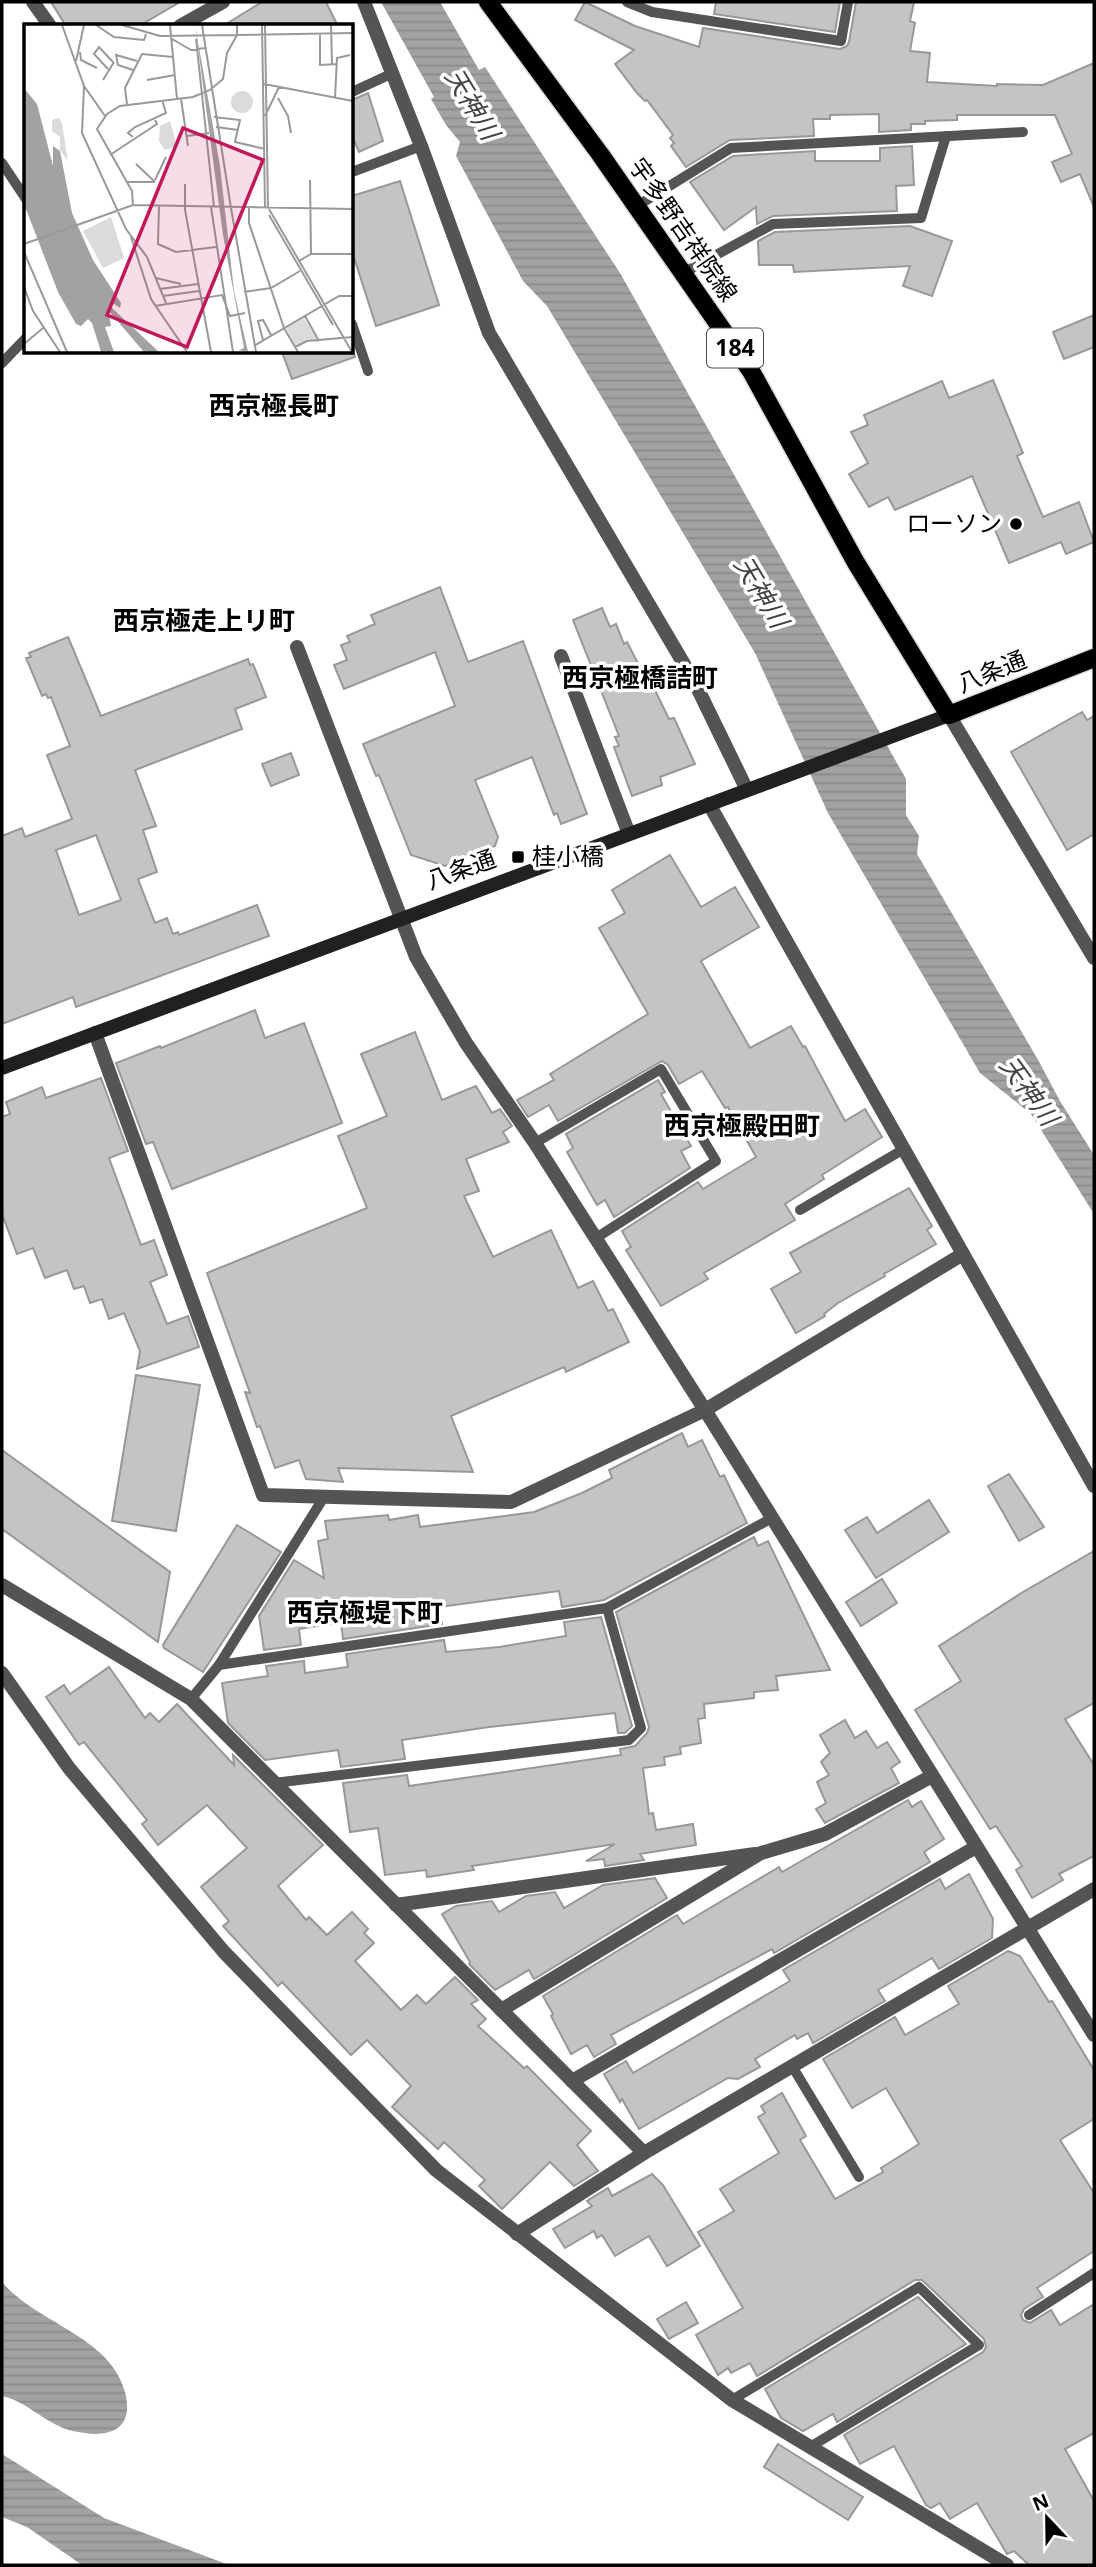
<svg xmlns="http://www.w3.org/2000/svg" width="1096" height="2567" viewBox="0 0 1096 2567" font-family="'Noto Sans','Noto Sans JP',sans-serif">
<style>
.water{fill:url(#water-rules)}
.building{fill:#c4c4c4;stroke:#989898;stroke-width:2;fill-rule:evenodd}
.lines{fill:none;stroke-linecap:round;stroke-linejoin:round}
.primary-casing{stroke:#dbdbdb;stroke-width:21}
.lane{stroke:#545454;stroke-width:10}
.street{stroke:#545454;stroke-width:14}
.secondary{stroke:#212121;stroke-width:14}
.primary{stroke:#000;stroke-width:18}
.poi-dot{fill:#000;stroke:#fff;stroke-width:2.5}
.labels{text-anchor:middle;stroke-width:7;stroke-linejoin:round;paint-order:stroke}
.shield{fill:#fff;stroke:#4c4c4c;stroke-width:2}
.shield-label{font-size:23px;font-weight:bold;fill:#000}
.street-label{font-size:24px;fill:#000;stroke:#fff}
.poi-label{font-size:24px;fill:#000;stroke:#fff;text-anchor:end}
.water-label{font-size:26px;font-style:italic;fill:#434343;stroke:#fff}
.neighbourhood-label{font-size:26px;font-weight:bold;fill:#000;stroke:#fff}
.inset-road{fill:none;stroke:#999;stroke-width:2}
.view{fill:#c2185b;fill-opacity:0.15;stroke:#c2185b;stroke-width:3.5}
.inset-edge{fill:none;stroke:#000;stroke-width:3.5}
</style>
<defs>
<pattern id="water-rules" width="6" height="5" patternUnits="userSpaceOnUse" patternTransform="scale(1.75)"><rect width="6" height="5" fill="#a2a2a2"/><path d="M0 2.5h6" fill="none" stroke="#8a8a8a"/></pattern>
</defs>
<rect width="100%" height="100%" fill="#fff"/>
<g class="water">
<polygon points="381,2 440,2 479,70 485,67 620,273 906,779 906,815 919,836 917,854 1037,1058 1060,1101 1094,1155 1094,1214 1031,1114 980,1073 828,813 755,653 547,306 523,281 456,156 460,142 446,125 431,99 434,97"/>
<path d="M2,2282C37,2324 114,2337 126,2396C128,2407 128,2418 120,2426C112,2434 96,2435 85,2433C77,2432 66,2430 59,2426C39,2417 24,2401 2,2396Z"/>
<polygon points="2,2454 104,2518 229,2565 82,2565 27,2527 2,2517"/>
</g>
<g class="building">
<polygon points="51,2 180,2 139,26 66,26"/>
<polygon points="262,2 326,2 338,26 223,26"/>
<polygon points="585,2 635,26 699,47 703,28 840,49 847,46 849,42 856,2 914,2 910,21 915,23 910,51 930,53 927,82 997,86 997,84 1043,85 1094,63 1094,207 1080,174 1061,182 1052,162 1072,154 1055,115 957,115 957,120 925,121 925,124 911,124 911,130 879,132 879,114 830,115 830,119 813,119 814,136 730,140 686,167 671,146 674,143 670,138 673,135 647,100 645,101 637,93 615,64 634,50 575,20"/>
<polygon points="716,2 840,2 835,32 714,14"/>
<polygon points="368,93 383,141 359,152 352,136 352,100"/>
<polygon points="912,146 914,185 896,186 897,211 773,216 757,224 756,207 724,230 690,182 733,156 815,151 815,161 880,161 880,148"/>
<polygon points="400,181 439,305 376,326 352,251 352,196"/>
<polygon points="910,226 952,241 932,296 903,286 910,266 794,272 793,265 759,265 758,241 775,232"/>
<polygon points="1094,315 1094,347 1064,359 1053,332"/>
<polygon points="282,352 353,352 355,357 292,379"/>
<polygon points="993,380 1023,453 1017,456 1043,517 1079,502 1094,542 1066,554 1061,542 1009,563 972,476 895,510 888,497 869,507 849,474 868,463 851,432 868,425 864,415 942,381 949,398"/>
<polygon points="440,587 468,662 523,641 587,814 561,824 557,813 554,815 532,757 475,780 498,837 495,846 445,866 411,855 379,775 376,776 363,744 455,706 435,652 344,689 334,665 347,660 341,645 350,642 347,636 375,624 371,615"/>
<polygon points="602,608 610,627 616,624 624,644 627,642 650,687 653,686 669,719 674,718 695,764 660,777 662,785 632,796 614,747 619,746 615,737 619,736 573,620"/>
<path d="M68,637L101,716L248,659L250,665L253,664L266,697L235,709L242,729L135,770L156,826L143,830L157,872L138,879L155,923L167,918L173,934L178,932L179,935L257,905L269,936L76,1007L73,997L2,1024V836L22,828L25,837L72,819L47,755L70,746L51,697L48,698L46,694L42,696L26,658L31,657L29,653ZM96,835L121,900L79,915L56,850Z"/>
<polygon points="1082,712 1087,720 1094,716 1094,834 1067,850 1011,752"/>
<polygon points="291,753 299,775 271,786 262,764"/>
<polygon points="670,855 701,907 735,887 759,927 701,961 750,1048 791,1026 803,1047 805,1046 845,1121 865,1109 882,1137 822,1175 824,1179 785,1204 795,1220 704,1273 708,1279 661,1306 626,1250 631,1247 622,1231 698,1182 703,1189 756,1157 728,1107 725,1108 702,1071 679,1084 668,1065 662,1061 558,1121 549,1105 528,1117 517,1100 554,1080 550,1074 648,1014 599,928 625,913 612,890"/>
<polygon points="255,1010 265,1038 304,1023 342,1123 172,1189 153,1142 146,1144 116,1063 160,1046 161,1048"/>
<polygon points="415,1032 442,1100 476,1086 492,1113 500,1109 512,1126 503,1132 509,1142 466,1159 479,1191 464,1196 493,1257 551,1230 578,1288 593,1281 608,1311 613,1309 629,1342 566,1372 564,1367 451,1416 473,1472 338,1468 343,1482 306,1479 299,1460 275,1468 260,1426 257,1427 245,1392 250,1393 207,1273 367,1208 338,1136 387,1116 361,1054"/>
<polygon points="101,1078 128,1151 109,1158 141,1245 154,1240 167,1275 150,1282 167,1324 188,1316 199,1347 137,1369 140,1351 124,1313 109,1319 102,1299 90,1303 84,1286 74,1289 67,1270 45,1278 33,1248 17,1254 2,1214 2,1117 10,1114 6,1102 42,1087 46,1098"/>
<polygon points="658,1080 665,1092 661,1094 691,1146 681,1151 690,1168 614,1217 605,1200 597,1205 567,1152 573,1148 566,1134"/>
<polygon points="909,1188 932,1226 927,1230 936,1244 884,1274 885,1276 838,1303 824,1314 825,1316 796,1333 771,1289 801,1272 790,1253"/>
<polygon points="136,1375 200,1385 176,1531 112,1521"/>
<polygon points="682,1433 688,1447 702,1440 720,1477 724,1475 747,1523 604,1600 562,1607 559,1591 439,1607 442,1624 343,1639 341,1622 299,1629 301,1645 264,1650 259,1616 294,1560 324,1578 318,1541 328,1539 325,1521 388,1515 389,1520 418,1515 420,1527 534,1512 582,1493 612,1478 609,1470"/>
<polygon points="2,1450 170,1572 158,1642 2,1529"/>
<polygon points="1009,1474 1044,1527 1019,1541 988,1486"/>
<polygon points="929,1500 949,1532 876,1578 845,1530 867,1517 877,1533"/>
<polygon points="237,1525 281,1552 203,1672 164,1648 163,1645"/>
<polygon points="754,1537 758,1546 768,1541 830,1670 776,1676 778,1690 754,1692 754,1698 704,1704 705,1718 698,1719 701,1743 680,1747 681,1754 664,1757 665,1765 643,1768 649,1814 653,1813 656,1830 693,1824 696,1845 640,1854 644,1860 605,1866 604,1859 586,1861 615,1844 472,1866 474,1870 427,1877 426,1870 385,1875 378,1828 350,1832 343,1783 407,1775 409,1786 621,1755 620,1749 635,1746 647,1733 649,1727 616,1612"/>
<polygon points="1094,1551 1094,1703 1065,1719 1094,1765 1094,1856 1059,1874 1063,1880 1032,1898 1016,1870 1022,1866 996,1826 990,1829 915,1710 961,1681 939,1646 1023,1592"/>
<polygon points="882,1579 897,1603 861,1626 846,1602"/>
<polygon points="601,1617 632,1726 625,1733 618,1733 615,1713 489,1727 402,1740 405,1759 341,1767 338,1750 265,1760 228,1723 222,1683 268,1676 266,1666 304,1661 305,1673 348,1667 346,1654 444,1640 446,1652 499,1647 566,1636 564,1622"/>
<polygon points="109,1667 145,1718 150,1713 159,1722 177,1704 234,1765 233,1755 323,1845 278,1886 306,1920 309,1917 327,1935 352,1912 368,1929 364,1933 374,1943 355,1961 401,2010 417,1995 426,2004 455,1977 478,2000 471,2004 486,2019 478,2026 524,2068 527,2066 591,2131 577,2145 598,2171 574,2186 550,2162 502,2209 479,2186 485,2180 444,2142 438,2149 392,2107 411,2086 367,2040 351,2055 282,1982 278,1986 223,1926 229,1921 201,1887 247,1848 207,1805 158,1845 142,1824 147,1820 84,1742 79,1745 46,1697 64,1685 70,1694"/>
<polygon points="845,1720 855,1738 866,1731 877,1748 887,1742 900,1762 891,1768 899,1783 825,1823 816,1809 826,1803 817,1782 829,1775 821,1762 830,1753 820,1735"/>
<polygon points="908,1800 912,1807 921,1801 944,1839 924,1852 930,1862 774,1953 772,1949 611,2035 616,2044 594,2057 587,2045 571,2054 551,2016 553,2014 543,1996 677,1915 683,1924 779,1867 782,1872"/>
<polygon points="969,1874 993,1919 992,1938 939,1969 932,1958 878,1990 885,2001 813,2043 808,2033 797,2039 795,2035 755,2059 760,2067 738,2079 728,2078 639,2129 622,2099 620,2102 604,2074 626,2061 633,2073 790,1981 783,1970 940,1879 945,1889"/>
<polygon points="655,1878 667,1898 534,1979 529,1970 495,1990 469,1964 470,1962 442,1914 456,1906 492,1901 499,1912 526,1896 555,1892 564,1908 603,1885"/>
<polygon points="1008,1951 1020,1956 1049,2002 1052,2001 1094,2070 1094,2119 1060,2140 1094,2193 1094,2251 1037,2288 1043,2297 1024,2309 1021,2315 1023,2320 1030,2323 1051,2310 1060,2325 1094,2304 1094,2433 1065,2449 1094,2501 1094,2565 1029,2565 1014,2551 1007,2554 977,2503 950,2519 940,2503 931,2508 926,2505 894,2446 860,2464 844,2435 983,2352 986,2347 984,2339 922,2280 915,2280 757,2376 750,2363 731,2373 728,2368 718,2375 696,2335 743,2308 698,2232 734,2211 720,2189 779,2153 758,2117 765,2113 761,2106 782,2093 806,2136 800,2140 835,2199 883,2172 881,2168 919,2144 886,2088 852,2108 823,2059 895,2017 905,2035 959,2004 948,1986"/>
<polygon points="652,2174 663,2185 700,2246 667,2266 649,2236 615,2256 602,2235 597,2238 594,2231 565,2248 553,2229 592,2206 587,2201 608,2188 612,2196"/>
<polygon points="918,2297 966,2344 837,2422 833,2414 803,2431 781,2418 765,2389"/>
<polygon points="686,2302 698,2323 669,2339 657,2319"/>
<polygon points="778,2444 863,2497 848,2520 764,2467"/>
</g>
<g class="lines">
<g class="primary-casing">
<polyline id="primary" points="488,2 600,154 751,371 855,561 949,715 1094,658"/>
</g>
<g class="lane">
<polyline points="627,2 652,12 841,41 848,2"/>
<polyline points="352,92 393,73"/>
<polyline points="2,163 26,199"/>
<polyline points="352,172 421,146"/>
<polyline points="637,206 731,148 1023,132"/>
<polyline points="683,273 773,224 921,218 946,136"/>
<polyline points="352,324 368,371"/>
<polyline points="2,363 26,338"/>
<polyline points="535,1143 661,1069 716,1161 596,1238"/>
<polyline points="800,1210 904,1149"/>
<polyline points="219,1665 607,1608 772,1518"/>
<polyline points="191,1699 219,1665 324,1497"/>
<polyline points="274,1783 629,1740 641,1728 607,1608"/>
<polyline points="792,2066 859,2177"/>
<polyline points="1029,2315 1094,2273"/>
<polyline points="732,2400 919,2287 979,2345 810,2447"/>
</g>
<g class="street">
<polyline points="33,2 50,26"/>
<polyline points="364,2 421,146 489,333 694,681 747,790"/>
<polyline points="180,26 223,2"/>
<polyline points="297,647 416,957 466,1043 535,1143 705,1410 1094,2035"/>
<polyline points="561,656 629,834"/>
<polyline points="949,715 1094,958"/>
<polyline points="709,804 1094,1486"/>
<polyline points="95,1033 263,1495 511,1502 705,1410 963,1254"/>
<polyline points="2,1585 191,1699 644,2153"/>
<polyline points="2,1673 69,1768 224,1952 436,2170 732,2400 1007,2565"/>
<polyline points="396,1905 755,1854"/>
<polyline points="501,2010 761,1853 825,1834 932,1776"/>
<polyline points="572,2081 976,1847"/>
<polyline points="517,2234 644,2153 1094,1889"/>
</g>
<polyline class="secondary" points="2,1068 949,715"/>
<use href="#primary" class="primary"/>
</g>
<g class="poi-dot">
<circle cx="1016" cy="524" r="7"/>
<rect x="511" y="850" width="14" height="14" rx="3.5"/>
</g>
<g class="labels">
<rect class="shield" x="707" y="328.5" width="56" height="39" rx="5"/>
<g class="shield-label">
<text x="735" y="356">184</text>
</g>
<g class="street-label">
<text transform="translate(683 230) rotate(55)" y="8">宇多野吉祥院線</text>
<text transform="translate(992 672) rotate(-22)" y="8">八条通</text>
<text transform="translate(461 870) rotate(-20)" y="8">八条通</text>
</g>
<g class="poi-label">
<text x="1002" y="532">ローソン</text>
<text x="532" y="865" text-anchor="start">桂小橋</text>
</g>
<g class="water-label">
<text transform="translate(472 104) rotate(59)" y="9">天神川</text>
<text transform="translate(761 592) rotate(59)" y="9">天神川</text>
<text transform="translate(1029 1091) rotate(54)" y="9">天神川</text>
</g>
<g class="neighbourhood-label">
<text x="274" y="415">西京極長町</text>
<text x="204" y="630">西京極走上リ町</text>
<text x="640" y="687">西京極橋詰町</text>
<text x="742" y="1135">西京極殿田町</text>
<text x="365" y="1622">西京極堤下町</text>
</g>
</g>
<g transform="translate(24 24)">
<rect width="329" height="329" fill="#fff"/>
<path d="M35,94L38,100L44,137L36,126V113L28,107V96Z" fill="#dbdbdb"/>
<path d="M87,193L100,234L79,244L59,207ZM280,294L293,315L271,321L262,304Z" fill="#dbdbdb"/>
<path d="M207 78a11 11 0 1 1 22 0a11 11 0 1 1-22 0ZM146,97L153,122L141,126L135,117L136,102Z" fill="#dbdbdb"/>
<path d="M171,1L196,142L210,267L224,328L215,326L220,324L199,211ZM0,64L13,80L29,142V122L36,127L48,189L69,236L97,279L96,284L87,278V283L135,328H120L84,286L87,302L81,303L90,328H77L68,299L64,295L57,302L52,300L34,268L0,180Z" fill="#a2a2a2"/>
<path class="inset-road" d="M38,1L60,62L58,109L102,205L123,233L142,279M72,1L90,13L120,16L122,10M98,1L136,12L213,11M146,1L153,75M178,1L207,184M213,1V11L329,9M238,1L241,184M241,1L244,184M307,1L308,40M296,9V41L313,40M148,15L167,26L181,24M172,15L190,183M56,28L57,36L73,44M52,37L60,1M84,45L70,30L75,23L89,38M109,46L94,41L92,31L113,37M79,56L90,38M123,56L151,51M240,60L329,77M60,62L81,92M254,74L264,92L267,109M311,74L313,34L326,31M157,75L164,122M103,80L101,64L118,30L149,33M241,92L255,63M190,93L216,96L211,118L241,125M192,103L214,106M163,112L185,109M109,113L104,109L111,103L142,89L138,76M86,131L133,100L131,96M112,140L131,158M131,156L142,133M286,156L287,230M103,158H131M161,160V186L187,328M109,181L108,167L73,105L83,90L96,82L169,73L186,66L199,55L203,29L213,11M135,182L134,220L152,228L192,223M187,183L209,328M207,184L232,328M225,184V199L260,304L274,328M245,185L328,328M245,191L309,301M107,213L127,275L163,328M0,220L109,181L329,185M0,228L43,328M275,237L287,230H329M132,254L157,260M0,263L9,287L36,328M136,265L174,260M220,268L247,264L276,247M139,272L175,267M131,282L198,271L206,292L221,289M281,292L295,317M239,316L234,297L239,296L247,311M0,320L19,304M230,322L315,272H329M271,323L283,317L329,313"/>
<path class="view" d="M159,104L239,136L163,323L83,291Z"/>
<rect width="329" height="329" class="inset-edge"/>
</g>
<rect width="1096" height="2567" fill="none" stroke="#000000" stroke-width="7"/>
<g transform="translate(1047 2518) rotate(338)" stroke="#ffffff" stroke-width="5" paint-order="stroke">
<path d="M0-5L12 26L0 18L-12 26Z" fill="#000000"/>
<text y="-10" font-size="19" font-weight="bold" text-anchor="middle" fill="#000000">N</text>
</g>
</svg>
